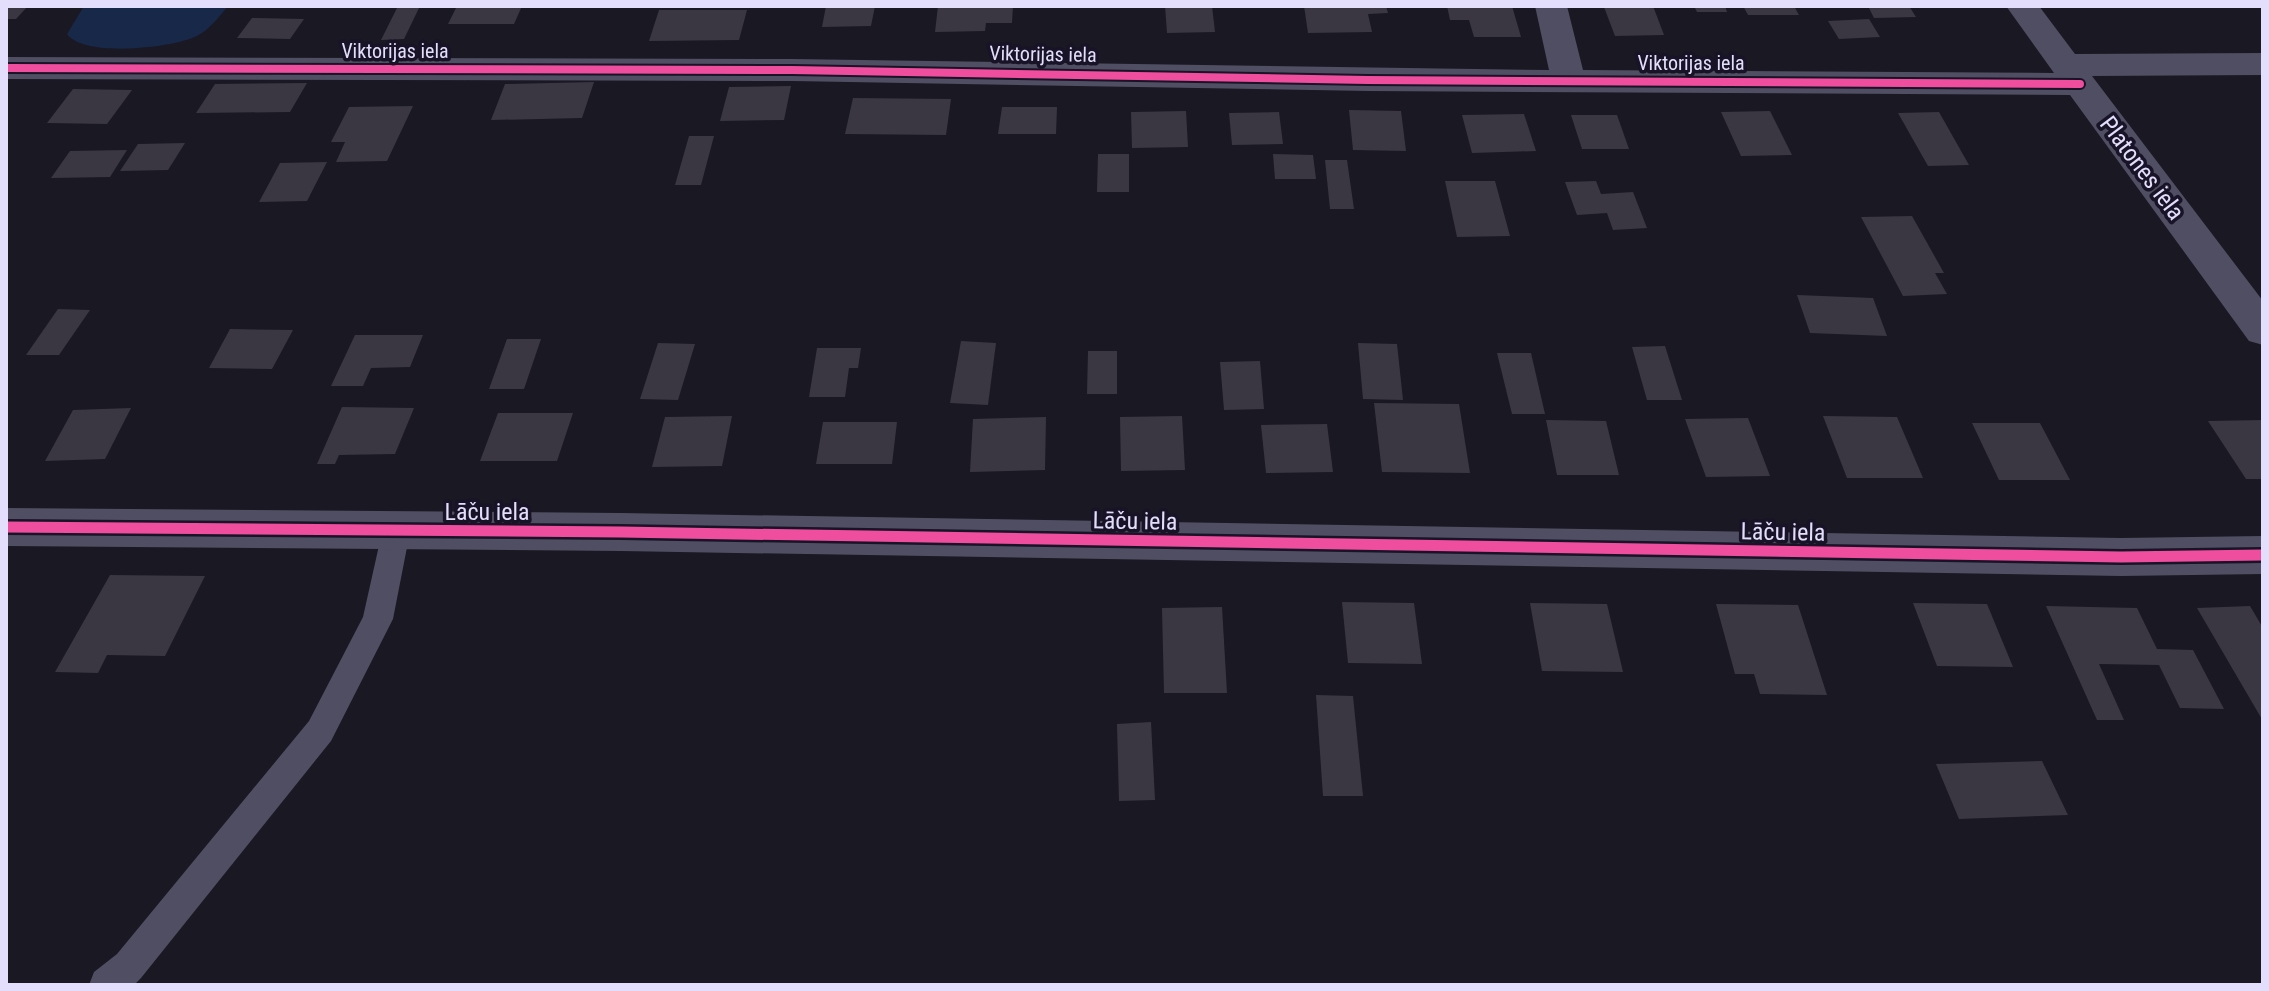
<svg xmlns="http://www.w3.org/2000/svg" width="2269" height="991" viewBox="0 0 2269 991" font-family="'Roboto Condensed',sans-serif">
<style>
.water{fill:#182848}
.building{fill:#3a3743}
.lines{fill:none;stroke-linecap:round;stroke-linejoin:round}
.service{fill:#504e62;fill-rule:evenodd}
.minor{fill:#504e62;fill-rule:evenodd}
.cycleway-far1-casing{stroke:#181327;stroke-width:12}
.cycleway-casing{stroke:#181327;stroke-width:16}
.cycleway-far1{stroke:#ef4d9e;stroke-width:8}
.cycleway{stroke:#ef4d9e;stroke-width:11}
.labels{text-anchor:middle;stroke-width:7;stroke-linejoin:round;paint-order:stroke}
.far-street-label{font-size:20px;fill:#e3defb;stroke:#181327}
.street-label{font-size:24px;fill:#e3defb;stroke:#181327}
</style>
<rect width="100%" height="100%" fill="#1a1822"/>
<path class="water" d="M84,6H228C219,17 210,29 197,36C172,48 84,58 67,34Z"/>
<g class="building">
<polygon points="6,6 28,6 16,19 6,19"/>
<polygon points="398,6 420,6 404,39 381,40"/>
<polygon points="457,6 522,6 514,24 448,24"/>
<polygon points="826,6 875,6 871,26 822,27"/>
<polygon points="938,6 1013,6 1012,23 986,23 985,31 935,32"/>
<polygon points="1165,6 1212,6 1215,32 1167,33"/>
<polygon points="1304,6 1386,6 1388,13 1368,14 1372,32 1308,33"/>
<polygon points="1447,6 1512,6 1521,37 1474,37 1469,20 1450,20"/>
<polygon points="1653,6 1664,35 1615,36 1604,7"/>
<polygon points="1694,6 1725,6 1727,12 1697,12"/>
<polygon points="1743,6 1794,6 1799,15 1748,15"/>
<polygon points="1868,6 1909,6 1916,17 1874,18"/>
<polygon points="659,10 747,10 739,40 649,41"/>
<polygon points="252,18 304,19 290,39 237,38"/>
<polygon points="1869,19 1880,37 1839,39 1828,21"/>
<polygon points="594,82 582,118 491,120 505,84"/>
<polygon points="307,83 290,112 196,113 215,84"/>
<polygon points="791,86 784,120 720,121 729,87"/>
<polygon points="73,89 132,90 107,124 47,123"/>
<polygon points="853,98 951,99 946,135 845,134"/>
<polygon points="413,106 387,161 336,162 345,142 331,142 349,107"/>
<polygon points="1002,107 1057,107 1056,134 998,134"/>
<polygon points="1349,110 1401,111 1406,151 1353,150"/>
<polygon points="1186,111 1188,147 1132,148 1131,112"/>
<polygon points="1770,111 1792,155 1741,156 1721,112"/>
<polygon points="1279,112 1283,144 1232,145 1229,113"/>
<polygon points="1939,112 1969,165 1928,166 1898,113"/>
<polygon points="1524,114 1536,151 1472,153 1462,115"/>
<polygon points="1571,115 1617,115 1629,149 1582,149"/>
<polygon points="689,136 714,136 701,185 675,185"/>
<polygon points="185,143 168,170 120,171 138,144"/>
<polygon points="127,150 110,177 51,178 70,151"/>
<polygon points="1098,154 1129,154 1129,192 1097,192"/>
<polygon points="1273,154 1313,155 1316,179 1275,179"/>
<polygon points="1325,160 1347,160 1354,209 1330,209"/>
<polygon points="327,162 307,201 259,202 280,163"/>
<polygon points="1445,181 1495,181 1510,236 1457,237"/>
<polygon points="1596,181 1601,194 1633,192 1647,228 1613,230 1607,213 1577,215 1565,182"/>
<polygon points="1912,216 1944,273 1935,273 1947,294 1903,296 1861,217"/>
<polygon points="1797,295 1873,298 1887,336 1810,333"/>
<polygon points="58,309 90,310 59,355 26,355"/>
<polygon points="230,329 293,330 272,369 209,368"/>
<polygon points="355,335 423,335 410,367 371,368 363,386 331,386"/>
<polygon points="507,339 541,339 524,389 489,389"/>
<polygon points="961,341 996,343 988,405 950,403"/>
<polygon points="658,343 695,344 678,400 640,399"/>
<polygon points="1358,343 1397,344 1403,400 1363,399"/>
<polygon points="1665,346 1682,400 1647,400 1632,347"/>
<polygon points="817,348 861,348 858,368 849,368 845,397 809,397"/>
<polygon points="1088,351 1117,351 1117,394 1087,394"/>
<polygon points="1497,353 1531,353 1545,414 1512,414"/>
<polygon points="1260,361 1264,409 1224,410 1220,362"/>
<polygon points="1374,403 1459,404 1470,473 1382,472"/>
<polygon points="342,407 414,408 395,454 339,455 335,464 317,464"/>
<polygon points="131,408 105,459 45,461 73,410"/>
<polygon points="498,413 573,413 557,461 480,461"/>
<polygon points="732,416 722,466 652,467 665,417"/>
<polygon points="1182,416 1185,470 1121,471 1120,417"/>
<polygon points="1823,416 1897,417 1923,478 1847,478"/>
<polygon points="1046,417 1045,470 970,472 973,419"/>
<polygon points="1748,418 1770,476 1706,477 1685,419"/>
<polygon points="1546,420 1606,421 1619,475 1557,475"/>
<polygon points="2263,420 2263,479 2246,479 2208,421"/>
<polygon points="823,422 897,422 892,464 816,464"/>
<polygon points="1972,423 2040,423 2070,480 1999,480"/>
<polygon points="1327,424 1333,472 1266,473 1261,425"/>
<polygon points="110,575 205,576 165,656 107,655 98,673 55,672"/>
<polygon points="1342,602 1414,603 1422,664 1348,663"/>
<polygon points="1530,603 1607,604 1623,672 1542,671"/>
<polygon points="1913,603 1987,604 2013,667 1937,666"/>
<polygon points="1716,604 1798,605 1827,695 1760,694 1754,674 1735,674"/>
<polygon points="2046,606 2137,608 2157,649 2193,650 2224,709 2180,708 2159,665 2099,664 2124,720 2097,720"/>
<polygon points="2250,606 2263,628 2263,721 2197,608"/>
<polygon points="1222,607 1227,693 1164,693 1162,608"/>
<polygon points="1316,695 1353,696 1363,796 1323,796"/>
<polygon points="1151,722 1155,800 1119,801 1117,724"/>
<polygon points="2042,761 2068,815 1959,819 1936,764"/>
</g>
<g class="lines">
<polygon class="service" points="396,520 406,523 410,532 393,619 331,741 141,978 134,985 89,985 94,972 117,954 309,721 363,617 382,532 386,523"/>
<g class="minor">
<polygon points="1535,6 1567,6 1583,70 2054,73 2006,6 2039,6 2075,54 2263,53 2263,75 2092,76 2263,301 2263,345 2249,341 2070,95 1368,91 792,81 6,79 6,57 792,59 1549,70"/>
<polygon points="6,508 621,513 2121,538 2263,536 2263,574 2121,576 621,551 6,546"/>
</g>
<g class="cycleway-far1-casing">
<polyline id="cycleway-far1" points="6,68 792,70 1368,80 2080,84"/>
</g>
<g class="cycleway-casing">
<polyline id="cycleway" points="6,527 621,532 2121,557 2263,555"/>
</g>
<use href="#cycleway-far1" class="cycleway-far1"/>
<use href="#cycleway" class="cycleway"/>
</g>
<g class="labels">
<g class="far-street-label">
<text x="395" y="58">Viktorijas iela</text>
<text transform="translate(1043 54) rotate(1)" y="7">Viktorijas iela</text>
<text x="1691" y="70">Viktorijas iela</text>
</g>
<g class="street-label">
<text transform="translate(2142 168) rotate(53)" y="8">Platones iela</text>
<text x="487" y="520">Lāču iela</text>
<text transform="translate(1135 521) rotate(1)" y="8">Lāču iela</text>
<text transform="translate(1783 532) rotate(1)" y="8">Lāču iela</text>
</g>
</g>
<rect width="2269" height="991" fill="none" stroke="#e3defb" stroke-width="16"/>
</svg>
